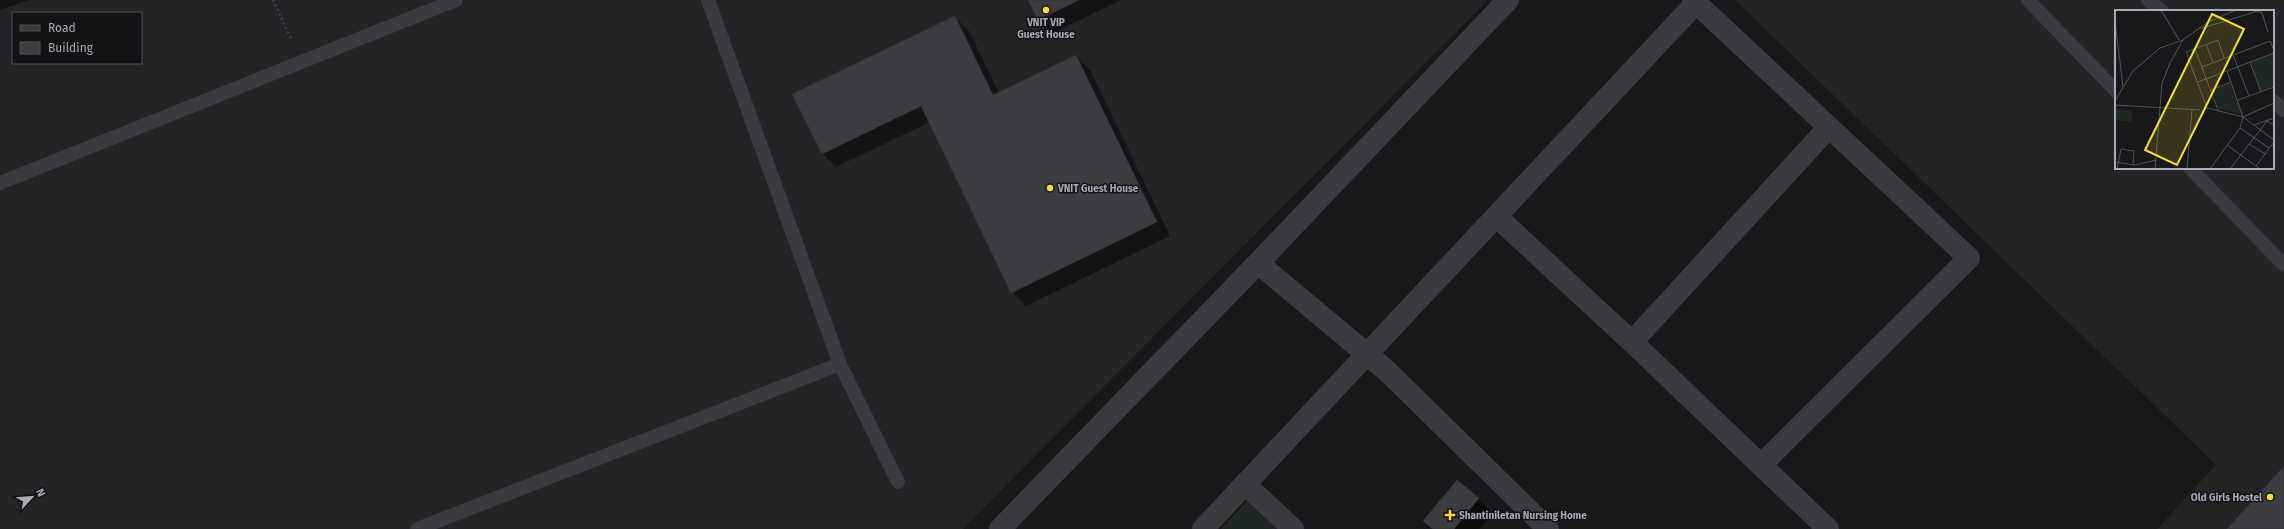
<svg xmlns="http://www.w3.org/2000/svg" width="2284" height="529" viewBox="0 0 2284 529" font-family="'Fira Sans',sans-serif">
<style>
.built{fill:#242326;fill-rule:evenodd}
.green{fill:#1f2822}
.shadow{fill:#0007}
.building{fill:#3d3c41;stroke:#323135}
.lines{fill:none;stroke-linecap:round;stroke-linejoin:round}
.path{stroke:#3e3e45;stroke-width:2.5;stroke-dasharray:2 3;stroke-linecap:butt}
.service{stroke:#3a3a40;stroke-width:14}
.minor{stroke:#3a3a40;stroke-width:22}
.poi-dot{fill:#f8e031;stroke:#131214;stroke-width:1.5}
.labels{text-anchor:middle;stroke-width:3;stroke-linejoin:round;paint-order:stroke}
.poi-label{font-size:10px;font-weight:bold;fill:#a9aaba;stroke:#131214;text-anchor:start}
.inset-road{fill:none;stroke:#525259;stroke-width:1}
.view{fill:#f8e031;fill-opacity:0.15;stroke:#f8e031;stroke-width:2}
.inset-edge{fill:none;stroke:#a9aaba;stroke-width:2}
</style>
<rect width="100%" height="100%" fill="#181719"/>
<g class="built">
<path d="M0,0H1488L963,529H0ZM13,13H141V63H13Z"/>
<path d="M1735,0H2284V529H2157L2216,465ZM2116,11H2273V168H2116Z"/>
</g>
<polygon class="green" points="1247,501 1276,529 1221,529"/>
<g class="shadow">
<polygon points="0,0 29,0 0,10"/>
<polygon points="1030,0 1121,0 1053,33 1039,19"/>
<polygon points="955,17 969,31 999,93 1076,56 1090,70 1170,236 1026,306 1012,292 930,122 836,167 822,153"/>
<polygon points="1458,481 1493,513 1479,529 1433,529 1425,521"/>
</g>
<g class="building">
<polygon points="1028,0 1079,0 1038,20"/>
<polygon points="955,16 993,95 1076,55 1157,222 1011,293 921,106 822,154 792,94"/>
<polygon points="2284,466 2284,529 2227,529"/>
<polygon points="1457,480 1479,498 1454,529 1433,529 1423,521"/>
</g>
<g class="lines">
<polyline class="path" points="273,0 292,41"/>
<g class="service">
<polyline points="708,0 840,364 898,482"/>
<polyline points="2028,0 2116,91"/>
<polyline points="2148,0 2162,11"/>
<polyline points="2273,101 2284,110"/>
<polyline points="2190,168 2284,265"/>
<polyline points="0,183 456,0"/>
<polyline points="417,529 840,364"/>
</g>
<g class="minor">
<polyline points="1693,0 1969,258 1762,464"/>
<polyline points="1497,217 1632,342 1828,529"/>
<polyline points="1258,263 1387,371 1548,529"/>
<polyline points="1632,342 1829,127"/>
<polyline points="1245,484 1293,529"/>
<polyline points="1000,529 1258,263 1508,0"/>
<polyline points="1203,529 1696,3"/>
</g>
</g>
<g class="poi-dot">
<circle cx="1046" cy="10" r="4"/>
<circle cx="1050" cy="188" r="4"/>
<circle cx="2270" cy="497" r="4"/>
<path d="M1448 509h4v4h4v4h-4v4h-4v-4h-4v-4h4z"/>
</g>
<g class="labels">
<g class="poi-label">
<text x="1046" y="26" text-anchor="middle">VNIT VIP<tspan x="1046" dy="12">Guest House</tspan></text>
<text x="1058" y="192">VNIT Guest House</text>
<text x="2262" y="501" text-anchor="end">Old Girls Hostel</text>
<text x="1459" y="519">Shantiniletan Nursing Home</text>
</g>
</g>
<g transform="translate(2115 10)">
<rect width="159" height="159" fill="#181719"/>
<path d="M159,43V76L146,81L135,53ZM115,73L127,104L104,99L97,80ZM0,99L17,100V112L0,110Z" fill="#1f2822"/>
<path class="inset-road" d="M46,0L64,30M0,11L8,77M84,19L143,1L147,3L153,22M91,34L98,52M80,39L103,100M118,45L134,86M109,48L103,30L71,42L92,98L128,107L159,130M135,52L146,82M87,57L155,31L159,40M83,72L159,43M96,80L116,72M123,90L159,77M0,91L18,61L45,38L68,30L93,12L121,0M0,95L85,100M128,107L159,93M139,115L159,108M125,118L154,138M134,134L150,144M112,135L145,159M0,152L20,155L41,150M141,156L159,132M2,159L6,139L19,141L18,155M40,159L47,73L55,53L68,30M72,159L77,100M95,159L125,118L128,107L112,61M115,159L152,111L159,115"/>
<path class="view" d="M97,4L129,19L62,155L30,140Z"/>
<rect width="159" height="159" class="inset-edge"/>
</g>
<rect x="12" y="12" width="130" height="52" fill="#131214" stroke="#4f4f56"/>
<rect x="20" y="25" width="20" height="6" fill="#3a3a40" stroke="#4f4f56"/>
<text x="48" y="32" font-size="12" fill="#a9aaba">Road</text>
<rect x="20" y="42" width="20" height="12" fill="#3d3c41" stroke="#4f4f56"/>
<text x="48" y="52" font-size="12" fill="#a9aaba">Building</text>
<g transform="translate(32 497) rotate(64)" stroke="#131214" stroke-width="3" paint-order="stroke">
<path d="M0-3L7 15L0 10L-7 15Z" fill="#a9aaba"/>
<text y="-6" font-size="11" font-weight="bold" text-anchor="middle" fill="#a9aaba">N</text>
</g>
</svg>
